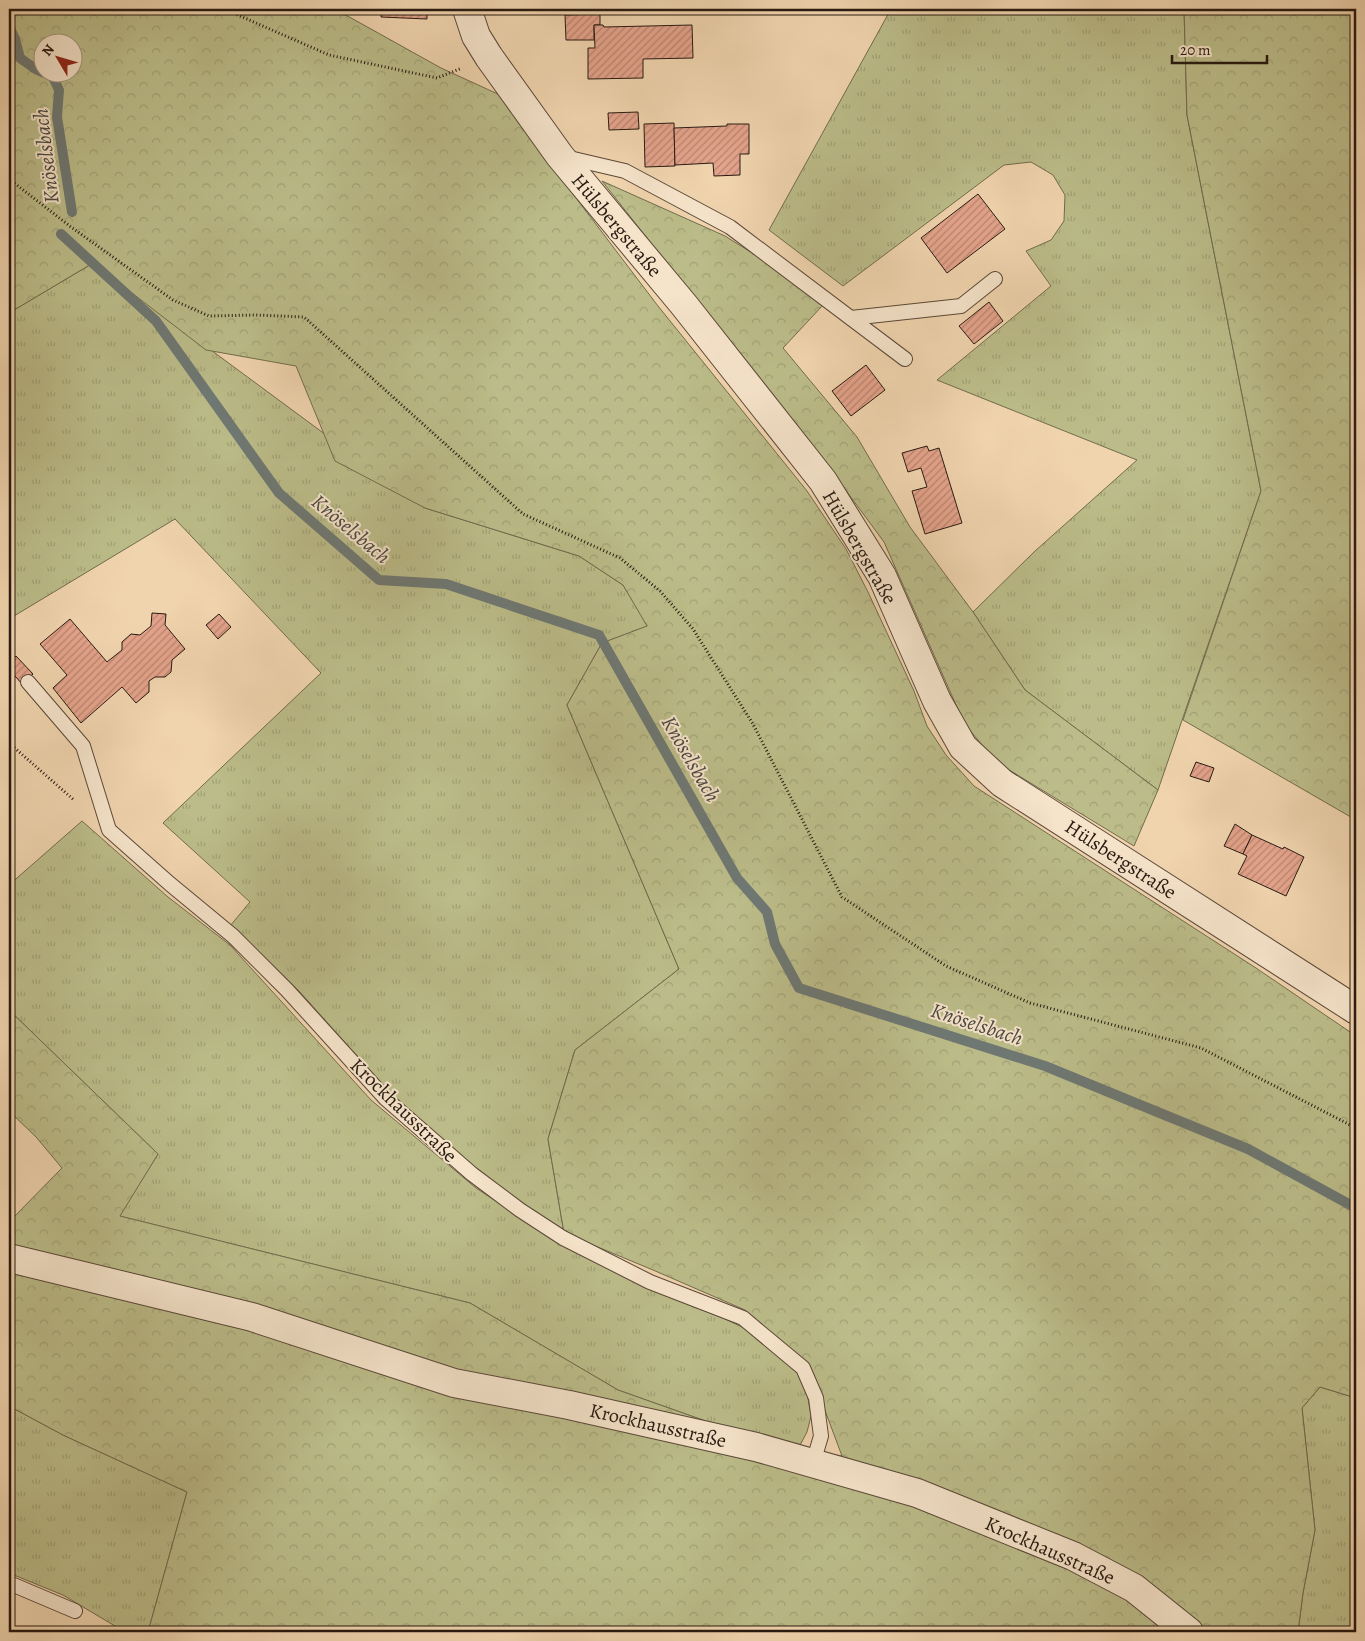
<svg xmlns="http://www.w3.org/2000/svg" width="1365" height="1641" viewBox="0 0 1365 1641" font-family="Alegreya,serif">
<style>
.grass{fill:url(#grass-tufts);stroke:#726b4d}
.forest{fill:url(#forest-crowns);stroke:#726b4d;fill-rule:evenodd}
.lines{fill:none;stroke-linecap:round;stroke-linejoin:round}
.stream{stroke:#6e7873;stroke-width:10}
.building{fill:url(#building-hatch);stroke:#281a11}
.service-casing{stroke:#5a4838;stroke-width:16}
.minor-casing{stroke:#5a4838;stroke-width:30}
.path{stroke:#281a11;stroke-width:3;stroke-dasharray:1 2.5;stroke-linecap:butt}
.service{stroke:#f5e3ca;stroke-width:14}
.minor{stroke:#f5e3ca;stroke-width:28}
.labels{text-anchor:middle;stroke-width:4;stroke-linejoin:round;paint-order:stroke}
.street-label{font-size:20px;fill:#281a11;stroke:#f5e3ca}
.water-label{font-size:21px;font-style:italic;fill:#4b4942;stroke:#f5e3ca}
</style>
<defs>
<pattern id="grass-tufts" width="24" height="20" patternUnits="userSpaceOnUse" patternTransform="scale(1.25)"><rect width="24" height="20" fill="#bbbc89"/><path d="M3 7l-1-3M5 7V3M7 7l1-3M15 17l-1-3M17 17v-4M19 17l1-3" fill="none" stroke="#a1a175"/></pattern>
<pattern id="forest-crowns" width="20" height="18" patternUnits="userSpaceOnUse" patternTransform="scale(1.25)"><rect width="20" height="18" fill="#bbbc89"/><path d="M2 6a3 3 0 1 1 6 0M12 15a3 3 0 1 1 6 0" fill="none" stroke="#a1a175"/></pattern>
<pattern id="building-hatch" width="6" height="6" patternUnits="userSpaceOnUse" patternTransform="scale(1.25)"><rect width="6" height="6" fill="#e4a38b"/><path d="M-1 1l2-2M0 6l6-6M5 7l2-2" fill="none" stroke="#b98470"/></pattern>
</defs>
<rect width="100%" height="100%" fill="#f0d4ae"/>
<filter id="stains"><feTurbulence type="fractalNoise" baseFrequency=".004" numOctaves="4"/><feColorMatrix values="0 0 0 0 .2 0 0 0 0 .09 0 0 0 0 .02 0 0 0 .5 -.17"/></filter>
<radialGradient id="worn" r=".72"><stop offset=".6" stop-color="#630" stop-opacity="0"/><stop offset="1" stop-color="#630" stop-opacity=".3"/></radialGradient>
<g class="grass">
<polygon points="891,9 1184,9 1187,115 1261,491 1158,790 1025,690 973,612 1034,552 1137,460 937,380 1051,286 1026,251 1051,240 1064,221 1065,195 1053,175 1031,162 1004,165 843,286 769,230"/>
<polygon points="93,263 425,508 579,556 623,585 648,626 602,643 567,705 679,969 575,1050 548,1139 564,1233 477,1171 393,1096 299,991 252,945 230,926 250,902 163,823 321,673 175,519 9,619 9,313"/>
<polygon points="82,821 168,897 230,945 371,1100 476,1188 566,1247 622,1276 700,1307 742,1327 771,1345 787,1359 798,1373 806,1387 811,1416 807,1432 799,1447 776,1446 618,1390 470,1303 119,1216 158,1154 9,1010 9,885"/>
<polygon points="1320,1387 1356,1398 1356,1632 1298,1632 1303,1593 1315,1530 1302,1408"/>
<polygon points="9,1406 63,1435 187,1492 148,1632 125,1632 63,1595 9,1573"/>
</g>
<g class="forest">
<path d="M9,9H335L441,68L500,95L554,169L658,306L807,491L846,549L868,592L914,691L927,726L946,755L974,786L1256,968L1356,1036V1398L1320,1387L1302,1408L1315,1530L1303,1593L1298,1632H148L187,1492L63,1435L9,1406V1222L62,1168L36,1137L9,1111V1010L158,1154L120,1216L470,1303L618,1390L776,1446L842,1456L808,1365L745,1310L653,1270L564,1233L548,1139L575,1050L679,969L567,705L602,643L647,626L623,585L579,556L425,508L335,461L296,366L206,350L93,263L9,313ZM42,42H72V72H42Z"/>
<polygon points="1184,9 1356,9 1356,820 1183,720 1261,491 1187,115"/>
<polygon points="602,181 725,236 781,271 824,304 783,348 857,437 910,527 973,612 1025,690 1158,790 1134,846 996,762 964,723 884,542 833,473"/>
</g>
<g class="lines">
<g class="stream">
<polyline points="9,26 15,39 20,58 34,68 42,72"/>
<polyline points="43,72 53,77 59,90 57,117 72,212"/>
<polyline points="61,234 156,321 279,493 379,580 446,584 599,635 737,878 767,912 775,944 799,988 1045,1066 1248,1149 1356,1208"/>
</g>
</g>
<g class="building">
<polygon points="381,9 427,9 427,19 381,17"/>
<polygon points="600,14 600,25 594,25 594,40 566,40 565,15"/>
<polygon points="594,25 603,25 604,27 692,25 693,58 643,59 643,78 588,79 588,48 595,48"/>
<polygon points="638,112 639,129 609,130 608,113"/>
<polygon points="674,123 675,166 645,167 644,124"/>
<polygon points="727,124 749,124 749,154 740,154 740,175 714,176 713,163 675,165 674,128 727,126"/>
<polygon points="978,194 1005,229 947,273 921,238"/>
<polygon points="989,302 1003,321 974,344 959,326"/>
<polygon points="866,365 885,390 851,416 832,391"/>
<polygon points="927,446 929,451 939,448 962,523 925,534 912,491 927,487 921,468 908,472 902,453"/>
<polygon points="152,613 166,614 165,625 185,649 172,660 171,672 165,677 155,677 149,681 149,692 136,703 122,687 81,723 53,688 67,675 40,644 70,619 107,662 122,650 122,642 131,634 140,635 151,626"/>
<polygon points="219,614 231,627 218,639 206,625"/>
<polygon points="16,656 33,674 22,684 9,669 9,663"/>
<polygon points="1196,762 1214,768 1209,782 1190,776"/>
<polygon points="1235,824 1252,835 1243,854 1224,846"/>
<polygon points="1252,835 1283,849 1284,847 1304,857 1286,896 1238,874 1247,856 1243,854"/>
</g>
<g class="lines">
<g class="service-casing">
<g id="service">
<polyline points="565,157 625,171 730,227 905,359"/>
<polyline points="851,318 961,306 995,279"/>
<polyline points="28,682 83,746 109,830 170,884 233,936 287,990 386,1099 472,1174 520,1210 563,1238 650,1282 743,1318 803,1368 816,1398 821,1436 813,1463"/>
<polyline points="9,1583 75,1611"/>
</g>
</g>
<g class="minor-casing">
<g id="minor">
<polyline points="467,9 476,36 489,57 560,156 684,305 823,481 882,576 937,701 963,747 1002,783 1356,1010"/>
<polyline points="9,1258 252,1317 454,1383 569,1405 756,1447 917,1493 1073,1556 1134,1588 1189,1632"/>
</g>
</g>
<g class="path">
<polyline points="224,9 329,55 437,78 462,68"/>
<polyline points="9,179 71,227 173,300 209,316 256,315 304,317 523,514 620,558 660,591 693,629 753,724 842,897 946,966 1030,1003 1201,1048 1356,1128"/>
<polyline points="9,743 74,800"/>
</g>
<use href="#service" class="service"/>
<use href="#minor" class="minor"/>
</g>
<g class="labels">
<g class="street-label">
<text transform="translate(617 225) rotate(50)" y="7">Hülsbergstraße</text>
<text transform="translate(860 547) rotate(60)" y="7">Hülsbergstraße</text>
<text transform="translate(1121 859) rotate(33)" y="7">Hülsbergstraße</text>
<text transform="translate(404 1110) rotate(44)" y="7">Krockhausstraße</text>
<text transform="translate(658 1425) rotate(13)" y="7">Krockhausstraße</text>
<text transform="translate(1050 1550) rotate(24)" y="7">Krockhausstraße</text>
</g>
<g class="water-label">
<text transform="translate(46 156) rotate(-97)" y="7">Knöselsbach</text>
<text transform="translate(351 529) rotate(40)" y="7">Knöselsbach</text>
<text transform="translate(691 759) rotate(60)" y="7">Knöselsbach</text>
<text transform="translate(977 1024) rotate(18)" y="7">Knöselsbach</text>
</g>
</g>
<rect width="1365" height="1641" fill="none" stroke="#f0d4ae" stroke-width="30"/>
<rect x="10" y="10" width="1345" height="1621" fill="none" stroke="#281a11" stroke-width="2.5"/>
<rect x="15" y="15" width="1335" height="1611" fill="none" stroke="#281a11"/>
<g transform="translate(58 58) rotate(308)"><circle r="24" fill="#f5e3ca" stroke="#a39380"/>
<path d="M0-4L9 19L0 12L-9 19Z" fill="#8f2418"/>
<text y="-8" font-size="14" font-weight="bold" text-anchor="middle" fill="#281a11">N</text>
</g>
<path d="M1172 55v8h95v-8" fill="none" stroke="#281a11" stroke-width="2.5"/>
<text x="1180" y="55" font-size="15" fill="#281a11" stroke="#f5e3ca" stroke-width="4" paint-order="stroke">20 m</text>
<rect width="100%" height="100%" filter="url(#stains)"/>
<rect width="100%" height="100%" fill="url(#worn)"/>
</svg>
